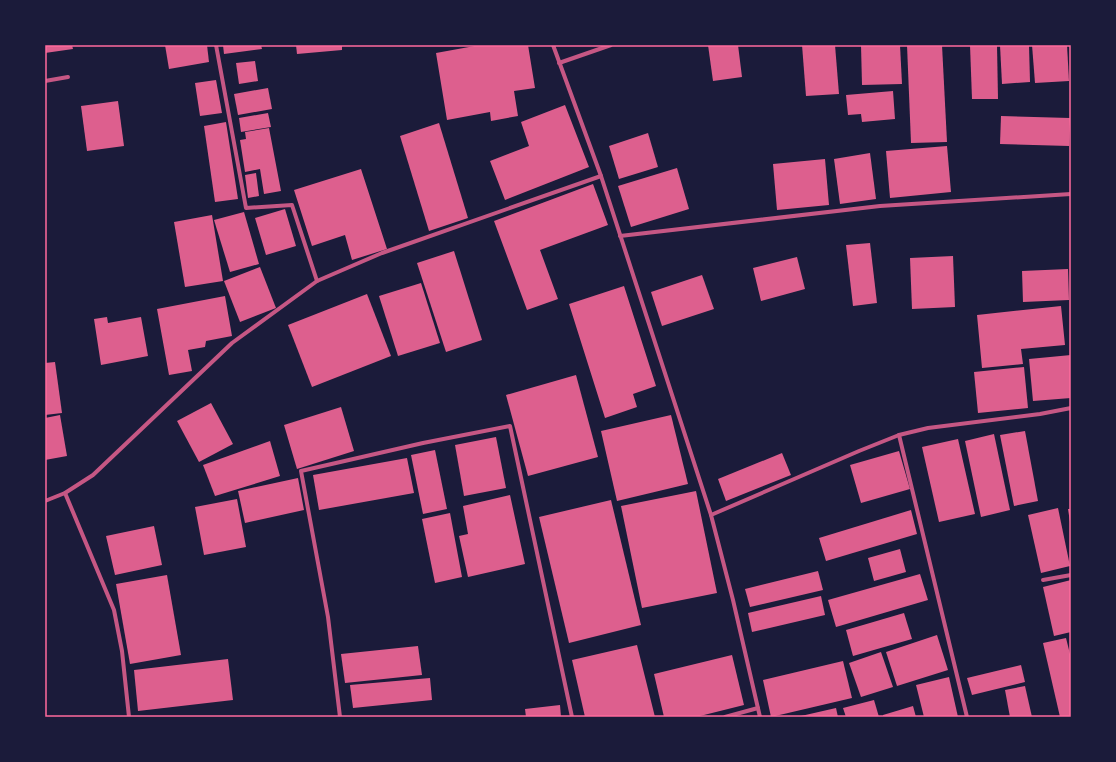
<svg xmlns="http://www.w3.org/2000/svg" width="1116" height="762" viewBox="0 0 1116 762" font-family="Raleway,sans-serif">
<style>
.building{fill:#dd5f8e}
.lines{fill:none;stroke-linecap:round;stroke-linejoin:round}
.minor{stroke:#c65784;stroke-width:4}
.neatline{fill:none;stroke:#ff6b9d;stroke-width:1.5}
</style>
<rect width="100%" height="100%" fill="#1b1b3a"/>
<g class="building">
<polygon points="45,45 72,45 73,49 45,53"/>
<polygon points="165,45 207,45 209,62 169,69"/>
<polygon points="223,45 261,45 262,49 224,54"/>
<polygon points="296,45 342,45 342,50 297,54"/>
<polygon points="480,45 528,45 535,88 514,91 518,116 491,121 490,112 447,120 436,53"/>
<polygon points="708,45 738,45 742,77 713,81"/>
<polygon points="802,45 835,45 839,94 806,96"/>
<polygon points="861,45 900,45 902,84 862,85"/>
<polygon points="907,45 942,45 947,142 911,143"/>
<polygon points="970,45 997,45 998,99 972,99"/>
<polygon points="1000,45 1029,45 1030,82 1002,84"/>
<polygon points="1032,45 1067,45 1069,81 1035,83"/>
<polygon points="255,61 258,81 239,84 236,63"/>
<polygon points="216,80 222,113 200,116 195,83"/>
<polygon points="268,88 272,109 238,115 234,94"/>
<polygon points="893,91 895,119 862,122 861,114 848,115 846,95"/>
<polygon points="118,101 124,146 87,151 81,106"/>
<polygon points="565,105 589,167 505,200 490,161 529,146 521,122"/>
<polygon points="268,113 271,127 241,132 239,118"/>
<polygon points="1001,116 1070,118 1069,146 1000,144"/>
<polygon points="226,122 238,199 215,202 204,126"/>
<polygon points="439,123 468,218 429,231 400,136"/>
<polygon points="269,128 281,191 264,194 260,169 245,172 240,140 246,139 245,132"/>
<polygon points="648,133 658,167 619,179 609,146"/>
<polygon points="947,146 951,192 890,198 886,151"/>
<polygon points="870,153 876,199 840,204 834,159"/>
<polygon points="825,159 829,205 777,210 773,164"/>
<polygon points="677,168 689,209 631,227 618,186"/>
<polygon points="361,169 387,249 352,260 345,235 312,246 294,190"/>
<polygon points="256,173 259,196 248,198 245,175"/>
<polygon points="593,184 608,225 540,250 558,299 527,310 494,221"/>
<polygon points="285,209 296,246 266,255 255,218"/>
<polygon points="244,212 259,264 230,272 214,220"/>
<polygon points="212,215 223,281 185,287 174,222"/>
<polygon points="870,243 877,303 853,306 846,245"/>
<polygon points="454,251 482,340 446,352 417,263"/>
<polygon points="953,256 955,307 912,309 910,258"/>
<polygon points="797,257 805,289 761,301 753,268"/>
<polygon points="260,267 276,308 240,322 224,281"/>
<polygon points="1068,269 1069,300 1023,302 1022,271"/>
<polygon points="702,275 714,309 662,326 651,292"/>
<polygon points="421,283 440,343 398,356 379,296"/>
<polygon points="624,286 656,386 633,394 637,407 605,418 569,304"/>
<polygon points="367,294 391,356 312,387 288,325"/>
<polygon points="225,296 232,336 206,341 205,347 188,350 192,371 169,375 157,309"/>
<polygon points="1061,306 1065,345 1021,349 1023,364 982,368 977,315"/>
<polygon points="107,317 108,323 141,317 148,356 101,365 94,319"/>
<polygon points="1071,355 1071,398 1033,401 1029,359"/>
<polygon points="55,362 62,413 45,415 45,363"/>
<polygon points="1024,367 1028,408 978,413 974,372"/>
<polygon points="576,375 598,457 528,476 506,395"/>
<polygon points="211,403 233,444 199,462 177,421"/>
<polygon points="341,407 354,451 297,469 284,425"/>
<polygon points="60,415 67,456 45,460 45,418"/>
<polygon points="671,415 688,484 617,501 601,431"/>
<polygon points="1025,431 1038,501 1014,506 1000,435"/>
<polygon points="994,434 1010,510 981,517 965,441"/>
<polygon points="496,437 506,488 464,496 455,445"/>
<polygon points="958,439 975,514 939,522 922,447"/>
<polygon points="270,441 280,476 215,496 203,465"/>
<polygon points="435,450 447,509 423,514 411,455"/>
<polygon points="899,451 910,489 861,503 850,465"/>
<polygon points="782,453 791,475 726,501 718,479"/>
<polygon points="407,458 414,493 319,510 313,475"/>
<polygon points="298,478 304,510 245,523 238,491"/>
<polygon points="696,491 717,593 642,608 621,506"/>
<polygon points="510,495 525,564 468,577 459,536 468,534 463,506"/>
<polygon points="237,499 246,547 204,555 195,507"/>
<polygon points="611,500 641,625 569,643 539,517"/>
<polygon points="1058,508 1070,566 1041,573 1028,515"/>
<polygon points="1068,509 1071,509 1071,522 1070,522"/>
<polygon points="911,510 917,534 826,561 819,538"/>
<polygon points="450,513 462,577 435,583 422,519"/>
<polygon points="154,526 162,565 115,575 106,536"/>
<polygon points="900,549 906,572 874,581 868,558"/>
<polygon points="818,571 823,590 750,607 745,589"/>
<polygon points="920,574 928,600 836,627 828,600"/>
<polygon points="167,575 181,655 130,664 116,584"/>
<polygon points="1071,580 1071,632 1054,636 1043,587"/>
<polygon points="821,596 825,615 752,632 748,613"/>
<polygon points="904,613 912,639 853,656 846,630"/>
<polygon points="937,635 948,670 897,686 886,652"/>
<polygon points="1066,638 1071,658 1071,717 1060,717 1043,643"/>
<polygon points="637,645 655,717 585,717 572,660"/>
<polygon points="418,646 422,675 345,683 341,654"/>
<polygon points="881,652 893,687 861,697 849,663"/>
<polygon points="732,655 744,705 696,717 664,717 654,674"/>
<polygon points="228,659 233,700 138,711 134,670"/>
<polygon points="843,661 852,698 771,717 763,680"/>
<polygon points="1021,665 1025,682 972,695 967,678"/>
<polygon points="949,677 958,717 924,717 916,685"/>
<polygon points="430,678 432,700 353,708 350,685"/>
<polygon points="1025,686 1032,717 1010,717 1005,690"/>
<polygon points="874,700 879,717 846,717 843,708"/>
<polygon points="560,705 561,717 526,717 525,709"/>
<polygon points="913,706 916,717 883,717 883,715"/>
<polygon points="836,708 838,717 801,717 801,716"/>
</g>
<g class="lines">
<g class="minor">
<polyline points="216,45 246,208 292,205 317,281"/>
<polyline points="553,45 601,176 711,515 733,600 760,717"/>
<polyline points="559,63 611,45"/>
<polyline points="45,81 68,77"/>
<polyline points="620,236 880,206 1071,194"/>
<polyline points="899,435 967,717"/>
<polyline points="65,493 114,610 122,651 129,717"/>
<polyline points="45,501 65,493 93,475 232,343 317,281 382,253 601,176"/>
<polyline points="711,515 859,451 899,435 928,428 1040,414 1071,408"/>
<polyline points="1043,580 1071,575"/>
<polyline points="340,717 328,617 301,471 423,443 510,426 572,717"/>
<polyline points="725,717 758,708"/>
</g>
</g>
<rect width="1116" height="762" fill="none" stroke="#1b1b3a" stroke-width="92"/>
<rect x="46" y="46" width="1024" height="670" class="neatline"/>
</svg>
